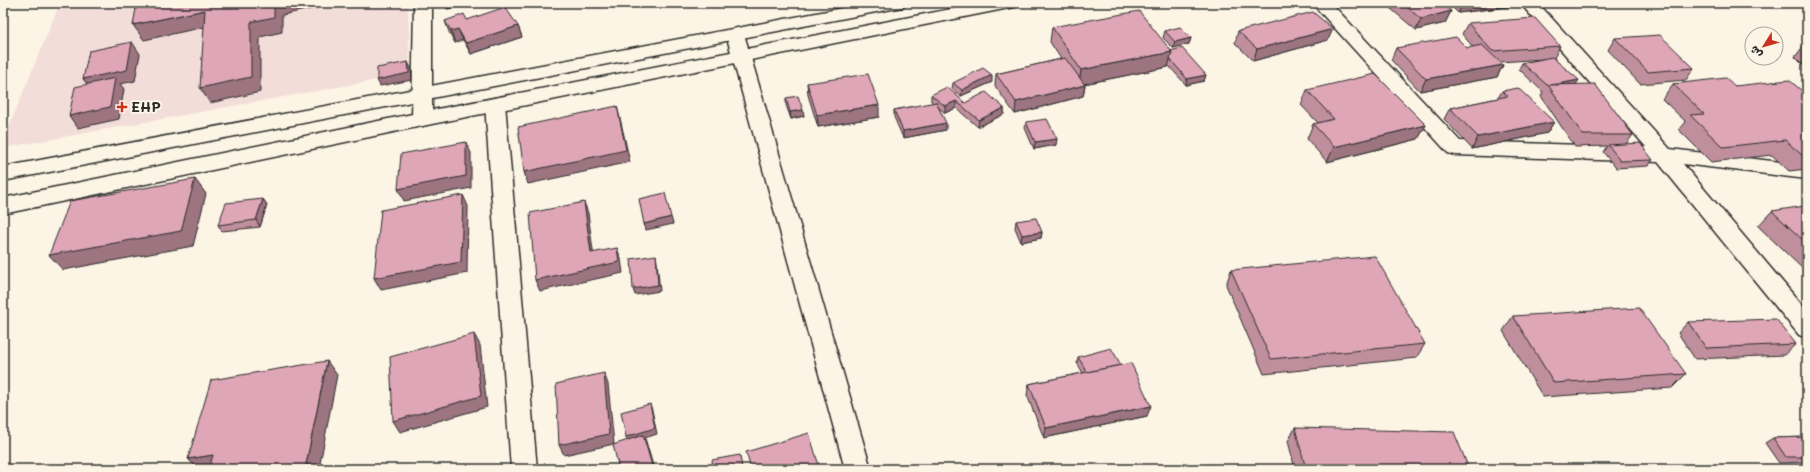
<svg xmlns="http://www.w3.org/2000/svg" width="1810" height="472" viewBox="0 0 1810 472" font-family="Mali,'Playpen Sans Arabic',sans-serif">
<style>
.built{fill:#f3ddd8}
.lines{fill:none;stroke-linecap:round;stroke-linejoin:round}
.minor-casing{stroke:#2b2b2b;stroke-width:3}
.secondary-casing{stroke:#2b2b2b;stroke-width:3}
.minor{fill:#fcf5e5;fill-rule:evenodd}
.secondary{fill:#fcf5e5;fill-rule:evenodd}
.wall{fill:#c08f9e;stroke:#2b2b2b}
.shaded-wall{fill:#9c7481;stroke:#2b2b2b}
.building{fill:#dfa6b8;stroke:#2b2b2b}
.poi-dot{fill:#c8321e;stroke:#fcf5e5;stroke-width:1.5}
.labels{text-anchor:middle;stroke-width:4;stroke-linejoin:round;paint-order:stroke}
.poi-label{font-size:14px;font-weight:bold;fill:#2b2b2b;stroke:#fcf5e5;text-anchor:start}
</style>
<rect width="100%" height="100%" fill="#fcf5e5"/>
<filter id="ink" filterUnits="userSpaceOnUse"><feTurbulence type="fractalNoise" baseFrequency=".025" numOctaves="2"/><feDisplacementMap in="SourceGraphic" scale="8" xChannelSelector="R" yChannelSelector="G"/><feConvolveMatrix kernelMatrix="1 2 1 2 8 2 1 2 1" color-interpolation-filters="sRGB"/></filter>
<g filter="url(#ink)">
<polygon class="built" points="60,3 408,3 410,74 3,148 3,141"/>
<g class="lines">
<g class="minor-casing">
<g id="minor">
<polygon points="414,3 432,3 432,119 429,124 422,126 415,124 412,119"/>
<polygon points="1312,3 1331,3 1460,141 1646,147 1520,3 1538,3 1670,149 1807,165 1807,179 1683,164 1807,311 1807,338 1799,335 1658,162 1455,155 1448,153"/>
<polygon points="735,29 741,30 744,34 871,469 845,469 726,34 729,30"/>
<polygon points="495,98 502,100 505,104 537,469 511,469 485,104 488,100"/>
</g>
</g>
<g class="secondary-casing">
<g id="secondary">
<polygon points="869,3 906,3 903,7 897,8 3,181 3,167"/>
<polygon points="982,3 1018,3 1015,7 1009,8 422,126 3,214 3,198 422,112"/>
</g>
</g>
<use href="#minor" class="minor"/>
<use href="#secondary" class="secondary"/>
</g>
<g class="wall">
<polygon points="1384,3 1441,3 1451,11 1445,23 1416,30"/>
<polygon points="1448,3 1515,3 1514,6 1458,13"/>
<polygon points="467,20 518,26 522,37 471,54 463,40 455,43 449,32 445,21"/>
<polygon points="1468,23 1560,46 1554,58 1576,84 1633,135 1626,144 1653,160 1648,166 1616,168 1603,152 1607,146 1575,147 1541,96 1543,92 1519,69 1522,63 1544,59 1500,62 1503,65 1497,77 1420,91 1391,60 1396,48 1467,48 1473,47 1462,34"/>
<polygon points="1052,27 1170,51 1206,75 1204,81 1186,85 1168,65 1168,67 1084,84 1085,85 1083,96 1015,114 995,86 996,74 1061,59 1050,42"/>
<polygon points="1165,31 1191,38 1189,44 1173,48 1163,38"/>
<polygon points="1238,31 1328,40 1253,61 1235,43"/>
<polygon points="1615,38 1694,68 1686,80 1640,84 1608,50"/>
<polygon points="1804,45 1807,45 1807,69 1795,57"/>
<polygon points="992,82 961,96 952,89 953,83"/>
<polygon points="807,83 879,117 818,127 808,95"/>
<polygon points="1673,84 1735,86 1807,95 1807,169 1789,171 1772,155 1711,162 1679,130 1686,122 1662,99"/>
<polygon points="1307,90 1426,125 1418,139 1327,162 1307,139 1313,124 1318,123 1301,105"/>
<polygon points="1502,91 1554,122 1547,133 1472,149 1444,119 1450,108 1498,98"/>
<polygon points="931,95 965,103 1004,108 1004,114 978,127 956,108 945,113 938,107 946,130 903,138 894,117 894,110 933,103 931,101"/>
<polygon points="786,98 804,116 791,119 786,105"/>
<polygon points="1026,122 1056,145 1034,149 1025,128"/>
<polygon points="263,199 267,205 260,227 222,231 218,225"/>
<polygon points="1807,208 1807,273 1758,226 1772,211"/>
<polygon points="1016,221 1042,232 1041,238 1021,242 1015,228"/>
<polygon points="1231,270 1425,344 1416,358 1264,374 1226,285"/>
<polygon points="1513,316 1686,374 1672,388 1543,397 1503,331"/>
<polygon points="1688,322 1796,344 1784,355 1695,359 1678,333"/>
<polygon points="1078,357 1147,416 1044,438 1027,395 1029,384 1083,373 1077,363"/>
<polygon points="1295,428 1469,469 1295,469 1288,441"/>
<polygon points="1807,437 1807,462 1779,463 1765,443 1773,438"/>
</g>
<g class="shaded-wall">
<polygon points="274,3 339,3 282,15 282,32 260,37 260,92 210,103 200,88 251,22"/>
<polygon points="445,3 472,3 472,5 447,9"/>
<polygon points="1463,3 1515,3 1514,6 1458,13"/>
<polygon points="205,10 214,25 144,40 133,25"/>
<polygon points="1451,11 1445,23 1416,30 1421,19"/>
<polygon points="518,26 522,37 471,54 466,43"/>
<polygon points="458,29 463,40 455,43 451,31"/>
<polygon points="1333,29 1328,40 1253,61 1257,49"/>
<polygon points="1191,38 1189,44 1173,48 1175,42"/>
<polygon points="132,42 140,54 135,81 120,84 124,89 119,119 78,128 69,116 92,90 83,79"/>
<polygon points="1172,52 1168,67 1079,85 1081,70"/>
<polygon points="408,62 411,68 412,80 380,86 377,80"/>
<polygon points="1503,65 1497,77 1420,91 1426,79"/>
<polygon points="992,75 992,82 961,96 962,90"/>
<polygon points="1206,75 1204,81 1186,85 1187,79"/>
<polygon points="1579,80 1575,86 1549,86"/>
<polygon points="1085,85 1083,96 1015,114 1016,102"/>
<polygon points="956,101 956,108 945,113 945,106"/>
<polygon points="879,105 879,117 818,127 817,115"/>
<polygon points="617,106 620,118 630,162 528,184 524,172"/>
<polygon points="1004,108 1004,114 978,127 979,120"/>
<polygon points="803,110 804,116 791,119 790,112"/>
<polygon points="1554,122 1547,133 1472,149 1478,137"/>
<polygon points="946,123 946,130 903,138 903,131"/>
<polygon points="1426,125 1418,139 1327,162 1334,147"/>
<polygon points="1057,139 1056,145 1034,149 1035,142"/>
<polygon points="466,142 471,153 471,188 404,201 398,189"/>
<polygon points="195,179 206,194 193,246 63,270 49,255"/>
<polygon points="463,195 468,206 467,273 381,290 374,278"/>
<polygon points="263,199 267,205 260,227 256,220"/>
<polygon points="584,202 588,213 595,265 591,253"/>
<polygon points="671,217 673,224 646,230 644,224"/>
<polygon points="1042,232 1041,238 1021,242 1022,235"/>
<polygon points="617,248 621,259 623,273 540,291 535,280"/>
<polygon points="656,255 657,262 660,291 635,295 633,289"/>
<polygon points="474,334 480,345 487,407 400,432 393,421"/>
<polygon points="327,361 337,375 319,469 305,469"/>
<polygon points="604,373 608,384 614,444 564,455 559,445"/>
<polygon points="650,404 652,410 657,434 645,438 654,469 653,469 628,443 626,437"/>
<polygon points="1151,406 1147,416 1044,438 1046,428"/>
<polygon points="213,455 221,469 198,469 188,459"/>
</g>
<g class="building">
<polygon points="137,3 274,3 274,17 251,22 251,77 200,88 205,10 133,25"/>
<polygon points="1402,3 1441,3 1451,11 1421,19"/>
<polygon points="505,7 518,26 466,43 458,29 451,31 445,21 464,14 467,20"/>
<polygon points="1139,11 1172,52 1081,70 1052,27"/>
<polygon points="1313,12 1333,29 1257,49 1238,31"/>
<polygon points="1535,18 1560,46 1492,51 1468,23"/>
<polygon points="1180,27 1191,38 1175,42 1165,31"/>
<polygon points="1660,35 1694,68 1648,72 1615,38"/>
<polygon points="1456,37 1467,48 1482,45 1503,65 1426,79 1396,48"/>
<polygon points="132,42 127,70 83,79 89,51"/>
<polygon points="1182,48 1206,75 1187,79 1170,59 1172,52 1170,51"/>
<polygon points="1552,57 1579,80 1558,84 1548,85 1547,85 1522,63"/>
<polygon points="1065,58 1085,85 1016,102 996,74"/>
<polygon points="408,62 409,73 377,80 377,68"/>
<polygon points="983,68 992,75 962,90 953,83"/>
<polygon points="868,74 879,105 817,115 807,83"/>
<polygon points="1375,74 1426,125 1334,147 1313,124 1334,119 1307,90"/>
<polygon points="115,78 110,107 69,116 75,87"/>
<polygon points="1726,78 1735,86 1789,80 1807,95 1807,156 1803,156 1785,140 1723,147 1690,115 1704,114 1673,84"/>
<polygon points="1595,84 1633,135 1583,135 1548,85"/>
<polygon points="947,87 965,103 986,92 1004,108 979,120 956,101 945,106 931,95"/>
<polygon points="1518,88 1554,122 1478,137 1450,108 1508,96 1502,91"/>
<polygon points="798,96 803,110 790,112 786,98"/>
<polygon points="936,102 946,123 903,131 894,110"/>
<polygon points="617,106 626,150 524,172 518,127"/>
<polygon points="1047,119 1057,139 1035,142 1026,122"/>
<polygon points="466,142 466,176 398,189 401,154"/>
<polygon points="1640,143 1653,160 1621,161 1608,145"/>
<polygon points="195,179 181,231 49,255 70,201"/>
<polygon points="665,193 671,217 644,224 639,199"/>
<polygon points="463,195 461,262 374,278 381,210"/>
<polygon points="263,199 256,220 218,225 226,203"/>
<polygon points="584,202 591,253 617,248 619,262 535,280 530,213"/>
<polygon points="1805,206 1807,208 1807,244 1772,211"/>
<polygon points="1036,218 1042,232 1022,235 1016,221"/>
<polygon points="656,255 658,285 633,289 631,259"/>
<polygon points="1375,256 1425,344 1271,359 1231,270"/>
<polygon points="1639,308 1686,374 1554,383 1513,316"/>
<polygon points="1776,319 1796,344 1706,348 1688,322"/>
<polygon points="474,334 481,396 393,421 390,357"/>
<polygon points="1111,348 1121,365 1087,372 1078,357"/>
<polygon points="327,361 305,469 209,469 213,455 188,459 211,380"/>
<polygon points="1131,363 1151,406 1046,428 1029,384"/>
<polygon points="604,373 609,434 559,445 556,384"/>
<polygon points="650,404 655,428 626,437 621,412"/>
<polygon points="1295,428 1454,432 1469,469 1306,469"/>
<polygon points="809,433 820,469 751,469 746,452"/>
<polygon points="643,435 653,469 619,469 613,445"/>
<polygon points="1807,437 1807,457 1786,457 1773,438"/>
<polygon points="740,455 742,469 713,469 712,460"/>
</g>
</g>
<path class="poi-dot" d="M120 101h4v4h4v4h-4v4h-4v-4h-4v-4h4z"/>
<g class="labels">
<g class="poi-label">
<text x="131" y="112">EHP</text>
</g>
</g>
<rect width="1810" height="472" fill="none" stroke="#fcf5e5" stroke-width="16"/>
<rect x="8" y="8" width="1794" height="456" fill="none" stroke="#2b2b2b" stroke-width="1.5" filter="url(#ink)"/>
<g transform="translate(1764 46) rotate(233)"><circle r="19" fill="#fcf5e5" stroke="#a8a49b"/>
<path d="M0-3L7 15L0 10L-7 15Z" fill="#c8321e"/>
<text y="-6" font-size="11" font-weight="bold" text-anchor="middle" fill="#2b2b2b">ش</text>
</g>
</svg>
